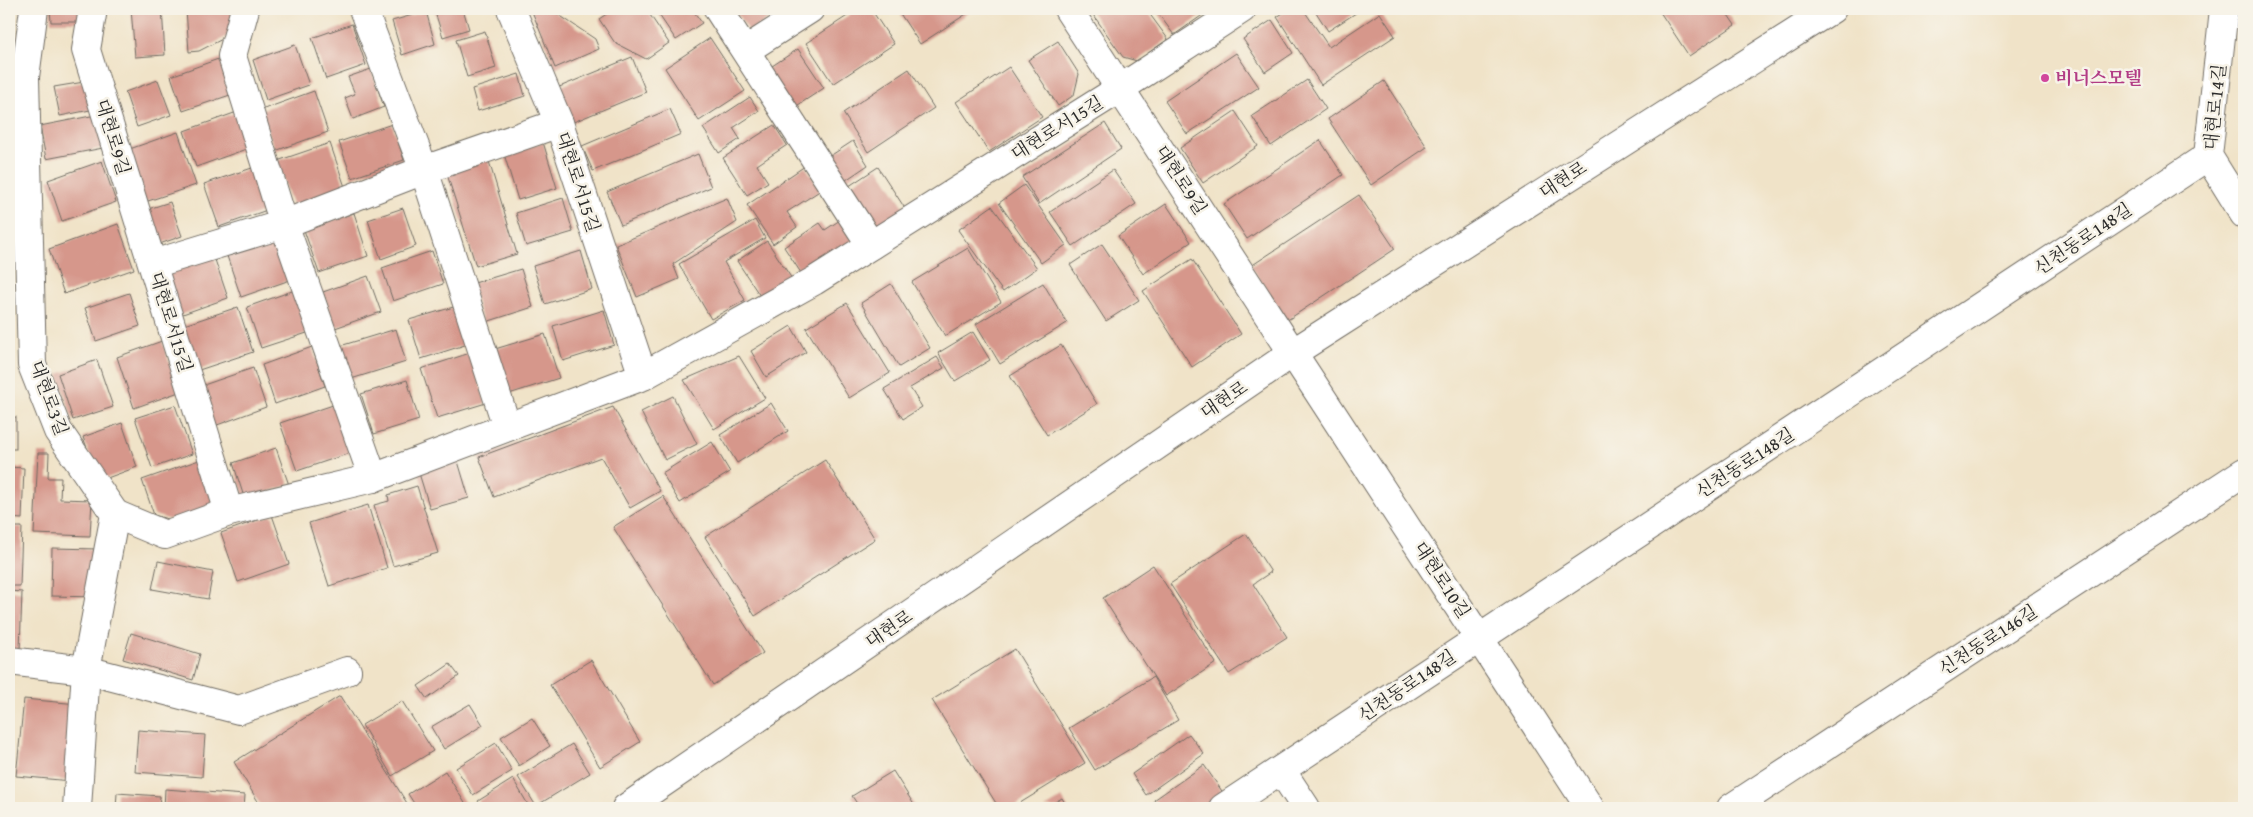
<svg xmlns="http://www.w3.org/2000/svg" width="2253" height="817" viewBox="0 0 2253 817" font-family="'Gentium Book Plus','Noto Serif KR',serif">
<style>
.building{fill:#d6978b}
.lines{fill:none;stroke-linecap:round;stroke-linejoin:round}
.minor-casing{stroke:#706b62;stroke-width:30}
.secondary-casing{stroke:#706b62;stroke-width:30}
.minor{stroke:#fff;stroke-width:28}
.secondary{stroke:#fff;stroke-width:28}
.hotel-dot{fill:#d1479c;stroke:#f7f3e8;stroke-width:2}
.labels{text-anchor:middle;stroke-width:5;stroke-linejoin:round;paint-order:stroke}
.hotel-label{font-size:18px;font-weight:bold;fill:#b23c85;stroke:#f7f3e8;text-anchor:start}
.street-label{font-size:18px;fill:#2b2b2b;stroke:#f7f3e8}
</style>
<rect width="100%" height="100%" fill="#f7f3e8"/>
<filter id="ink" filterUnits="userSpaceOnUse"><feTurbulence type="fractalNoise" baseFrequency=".02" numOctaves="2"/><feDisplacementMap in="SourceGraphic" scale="10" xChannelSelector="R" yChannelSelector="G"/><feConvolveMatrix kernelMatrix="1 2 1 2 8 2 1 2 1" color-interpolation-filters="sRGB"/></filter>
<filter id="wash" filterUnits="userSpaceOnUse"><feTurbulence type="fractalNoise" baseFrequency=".0096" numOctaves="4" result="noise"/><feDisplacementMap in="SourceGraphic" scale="20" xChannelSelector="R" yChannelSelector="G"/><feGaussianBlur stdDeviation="1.12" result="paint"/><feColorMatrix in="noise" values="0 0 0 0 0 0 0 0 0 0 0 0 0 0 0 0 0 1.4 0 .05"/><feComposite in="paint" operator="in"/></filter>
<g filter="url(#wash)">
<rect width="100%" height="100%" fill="#f0e3c8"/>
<g id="blocks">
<g class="building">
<polygon points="50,9 89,9 89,22 51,22"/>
<polygon points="131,9 162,9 165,55 135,57"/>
<polygon points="186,9 232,9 234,33 199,51 189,52"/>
<polygon points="434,9 463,9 469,29 443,37"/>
<polygon points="531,9 550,9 595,39 599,49 555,68"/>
<polygon points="614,9 646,9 669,43 646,59 615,43 599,19"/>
<polygon points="655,9 692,9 702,23 676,40"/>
<polygon points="736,9 782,9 750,32 734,10"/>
<polygon points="858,9 871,9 894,44 833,84 806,43"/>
<polygon points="897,9 974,9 920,44"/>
<polygon points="1089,9 1146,9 1168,39 1137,61 1123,57"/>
<polygon points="1155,9 1211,9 1174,35"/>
<polygon points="1289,9 1303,9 1329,47 1380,13 1395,36 1321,85 1277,17"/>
<polygon points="1314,9 1362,9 1328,31"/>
<polygon points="1658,9 1724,9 1735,25 1689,56"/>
<polygon points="426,11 435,44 402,55 392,21"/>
<polygon points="1272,20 1293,53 1265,72 1243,39"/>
<polygon points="352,24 366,65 326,79 312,38"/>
<polygon points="485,31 496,68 467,77 456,40"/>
<polygon points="710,38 745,91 699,121 665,68"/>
<polygon points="1058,41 1079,74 1074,95 1058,106 1028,60"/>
<polygon points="295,45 309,85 266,100 253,60"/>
<polygon points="798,49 824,88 792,109 766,70"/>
<polygon points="1236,53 1259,87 1187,134 1165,101"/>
<polygon points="632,57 646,92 571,123 557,88"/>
<polygon points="221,58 233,94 183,111 171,76"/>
<polygon points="1009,67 1042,117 989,152 956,102"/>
<polygon points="371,69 384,107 353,119 345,98 355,94 348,77"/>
<polygon points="909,69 934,108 868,152 843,113"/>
<polygon points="519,74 525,96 478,111 472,89"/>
<polygon points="158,80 171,115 137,127 125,92"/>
<polygon points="1307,80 1326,109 1271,146 1252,116"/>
<polygon points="90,81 95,109 60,116 54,87"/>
<polygon points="1384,81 1427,147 1371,185 1328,119"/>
<polygon points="314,91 328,132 275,151 261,110"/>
<polygon points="750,97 759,111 733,128 740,139 719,153 703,128"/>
<polygon points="670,109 681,134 593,171 582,146"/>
<polygon points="1235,111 1258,146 1203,183 1180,148"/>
<polygon points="237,112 249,148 196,167 184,131"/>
<polygon points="96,115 103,148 46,159 40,126"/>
<polygon points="1105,123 1121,149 1039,204 1022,177"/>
<polygon points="392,124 404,160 352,178 339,142"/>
<polygon points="774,125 787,145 757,165 768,182 747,195 723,158"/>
<polygon points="178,132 196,185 142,203 124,151"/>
<polygon points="1320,140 1343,175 1247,239 1224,204"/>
<polygon points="853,141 868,165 840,184 824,160"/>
<polygon points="543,142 557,188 518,200 504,154"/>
<polygon points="330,143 347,193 295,212 277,161"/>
<polygon points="698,154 711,187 621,225 607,192"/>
<polygon points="488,158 517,254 476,266 446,171"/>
<polygon points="102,161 116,202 62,221 48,180"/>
<polygon points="805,166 821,190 787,212 797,227 773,244 747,205"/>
<polygon points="878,167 908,213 872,236 843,190"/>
<polygon points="252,168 267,210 219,227 204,184"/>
<polygon points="1113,170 1136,204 1073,246 1050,212"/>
<polygon points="1024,185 1066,245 1041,263 999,203"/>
<polygon points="1359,195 1395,249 1286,321 1251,266"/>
<polygon points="563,198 573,232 526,246 516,213"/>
<polygon points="727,198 737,222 673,264 679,279 637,297 616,245"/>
<polygon points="170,202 182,236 154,246 142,211"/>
<polygon points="1166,204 1191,242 1143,274 1118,236"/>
<polygon points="992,206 1037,268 1003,292 958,230"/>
<polygon points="403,208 416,246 381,259 368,220"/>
<polygon points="354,213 368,256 319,273 304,230"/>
<polygon points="755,220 765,238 724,262 745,300 711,319 679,264"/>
<polygon points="840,220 856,245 805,279 784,247 820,223 825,230"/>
<polygon points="118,224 134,269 64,294 49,249"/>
<polygon points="279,238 293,279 241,297 227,256"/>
<polygon points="767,241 794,282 764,302 737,261"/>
<polygon points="1102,244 1139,300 1106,321 1070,265"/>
<polygon points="968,248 1001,302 945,336 912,282"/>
<polygon points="432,251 443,284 393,301 382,268"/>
<polygon points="581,251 592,289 545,304 533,266"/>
<polygon points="213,254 228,298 180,315 165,271"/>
<polygon points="1192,259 1241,334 1192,367 1143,291"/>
<polygon points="521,269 533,307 483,323 471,284"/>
<polygon points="368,276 381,312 335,328 323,292"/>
<polygon points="1043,283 1067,323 1000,364 976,324"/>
<polygon points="891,284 930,348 899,367 861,303"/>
<polygon points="295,290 310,332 261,348 247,307"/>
<polygon points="129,293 140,326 96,341 85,308"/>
<polygon points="847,303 890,373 849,398 806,328"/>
<polygon points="457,306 468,344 421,359 409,320"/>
<polygon points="238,307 253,352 196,371 181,326"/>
<polygon points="604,310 614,345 563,361 553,326"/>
<polygon points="791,326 806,352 766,377 751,351"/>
<polygon points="396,329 406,362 351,379 340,346"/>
<polygon points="973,332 990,360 955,381 938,353"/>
<polygon points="545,334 559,378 509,394 495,349"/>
<polygon points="162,341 179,392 134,408 117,357"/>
<polygon points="1061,345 1097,404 1047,435 1010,376"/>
<polygon points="312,347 325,386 275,404 262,365"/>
<polygon points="470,353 486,403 437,418 421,369"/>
<polygon points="739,356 765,398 714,429 684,380"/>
<polygon points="937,357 944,368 910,388 922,407 903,419 884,389"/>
<polygon points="97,360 113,407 73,420 58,374"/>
<polygon points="253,368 266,407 209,428 195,388"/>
<polygon points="407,380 419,420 374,434 361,394"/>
<polygon points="673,396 697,444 665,460 641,412"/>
<polygon points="771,403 788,431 737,463 720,435"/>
<polygon points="336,404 353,452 297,471 280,423"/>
<polygon points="175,405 192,454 152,468 135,418"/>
<polygon points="613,407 660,491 630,508 601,457 494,497 479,457"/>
<rect x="9" y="417" width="7" height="32"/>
<polygon points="122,423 137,467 99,481 83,437"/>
<polygon points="712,442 730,472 680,503 662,473"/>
<polygon points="276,448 289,485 245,500 233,463"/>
<polygon points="38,453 49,453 48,478 61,478 60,499 92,500 90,536 34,534"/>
<polygon points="457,458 469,498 430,509 418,470"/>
<polygon points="199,460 216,510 181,523 154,515 142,480"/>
<polygon points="825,460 875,539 755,616 705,537"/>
<polygon points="9,467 24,468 22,519 9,518"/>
<polygon points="417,486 438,553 393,566 374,505 389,501 388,495"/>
<polygon points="663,496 763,653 713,685 613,527"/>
<polygon points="368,505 387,568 329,586 309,523"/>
<polygon points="272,515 289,564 238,582 221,533"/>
<polygon points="9,527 22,527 20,586 9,586"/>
<polygon points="1246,534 1271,572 1253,584 1287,637 1229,674 1170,584"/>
<polygon points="52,548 98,549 97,597 51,596"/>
<polygon points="158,561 213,572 208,599 152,589"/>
<polygon points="1153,565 1216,663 1166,696 1103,598"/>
<polygon points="9,591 22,592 20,650 9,649"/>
<polygon points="131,633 200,654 193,680 123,659"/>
<polygon points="1015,649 1085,763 1012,808 999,808 932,700"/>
<polygon points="591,660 640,742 600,767 550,685"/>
<polygon points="450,664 459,676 427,699 418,686"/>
<polygon points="1153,677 1178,720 1095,770 1069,728"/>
<polygon points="340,696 410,808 262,808 234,762"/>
<polygon points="24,699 78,704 71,781 16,776"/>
<polygon points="402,701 433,751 392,776 362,725"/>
<polygon points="470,704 483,725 444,749 431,727"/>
<polygon points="532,718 550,746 519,766 501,737"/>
<polygon points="138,730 205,735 202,777 135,772"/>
<polygon points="1189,734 1204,754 1146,795 1132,774"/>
<polygon points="496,743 512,771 473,795 456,768"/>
<polygon points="572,744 590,773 536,806 518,777"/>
<polygon points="1204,765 1226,797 1211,808 1160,808 1154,800"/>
<polygon points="445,771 468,808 417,808 408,794"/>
<polygon points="893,771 916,808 860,808 852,796"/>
<polygon points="513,779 530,808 482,808 478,801"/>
<polygon points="165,789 245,795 244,808 164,808"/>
<polygon points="117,793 160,796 159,808 116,808"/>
<polygon points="1062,798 1068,808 1045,808"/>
</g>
</g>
</g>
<g filter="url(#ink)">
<use href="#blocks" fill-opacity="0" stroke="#706b62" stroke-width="1"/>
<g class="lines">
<g class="minor-casing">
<g id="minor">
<polyline points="34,9 25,77 32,365 58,431 115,514 86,670 77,808"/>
<polyline points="93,9 86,50 229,512"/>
<polyline points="245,9 232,56 284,224 373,478"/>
<polyline points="363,9 424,170 507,427"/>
<polyline points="511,9 559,123 643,376"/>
<polyline points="718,9 871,245"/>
<polyline points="1068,9 1590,808"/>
<polyline points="2224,9 2208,156 2244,214"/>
<polyline points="746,50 810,9"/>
<polyline points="153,264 284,224 424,170 559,123"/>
<polyline points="115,514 165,535 229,512 373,478 643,376 814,281 1121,88 1242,9"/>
<polyline points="9,661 86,670 239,710 347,671"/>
<polyline points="1281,770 1306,808"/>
<polyline points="1223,808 2208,156"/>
<polyline points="1731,808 2244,472"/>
</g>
</g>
<g class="secondary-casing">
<polyline id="secondary" points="626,808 1294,352 1832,9"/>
</g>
<use href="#minor" class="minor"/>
<use href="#secondary" class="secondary"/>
</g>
</g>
<circle class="hotel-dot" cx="2045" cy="78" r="5"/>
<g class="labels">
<g class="hotel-label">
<text x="2055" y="84">비너스모텔</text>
</g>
<g class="street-label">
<text transform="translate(2215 107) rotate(-84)" y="6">대현로14길</text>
<text transform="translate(1057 128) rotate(-32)" y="6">대현로서15길</text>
<text transform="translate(113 137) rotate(73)" y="6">대현로9길</text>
<text transform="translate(1181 180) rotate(57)" y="6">대현로9길</text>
<text transform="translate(1563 180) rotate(-33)" y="6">대현로</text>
<text transform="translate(578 182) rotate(72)" y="6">대현로서15길</text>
<text transform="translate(2083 239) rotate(-34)" y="6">신천동로148길</text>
<text transform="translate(171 322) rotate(73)" y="6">대현로서15길</text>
<text transform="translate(49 398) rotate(70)" y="6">대현로3길</text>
<text transform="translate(1224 400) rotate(-34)" y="6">대현로</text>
<text transform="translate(1745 463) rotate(-33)" y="6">신천동로148길</text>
<text transform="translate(1442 580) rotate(57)" y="6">대현로10길</text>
<text transform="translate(889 629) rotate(-34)" y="6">대현로</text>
<text transform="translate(1988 640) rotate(-33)" y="6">신천동로146길</text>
<text transform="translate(1407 686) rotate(-34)" y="6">신천동로148길</text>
</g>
</g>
<rect width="2253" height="817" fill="none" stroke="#f7f3e8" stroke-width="30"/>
</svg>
